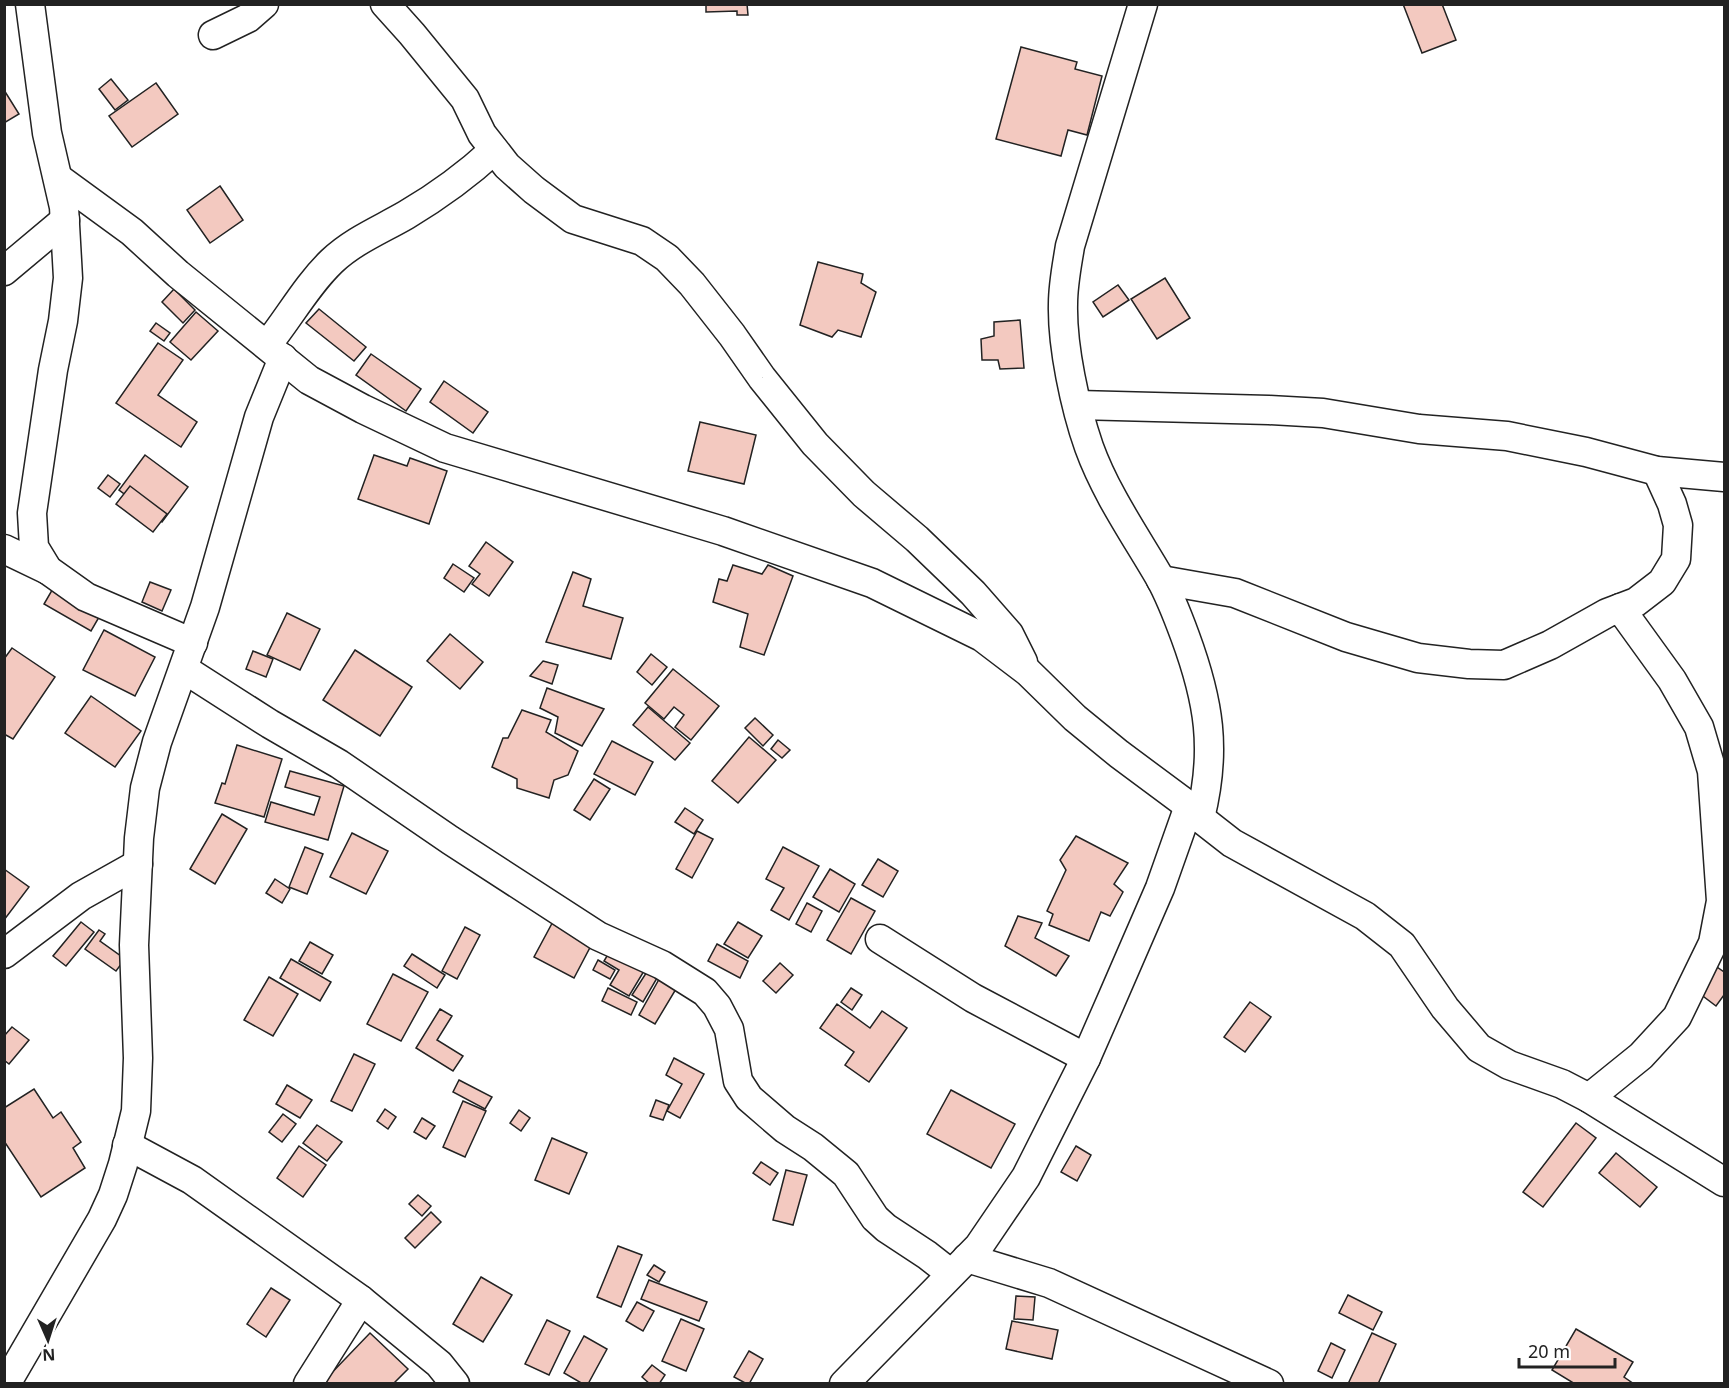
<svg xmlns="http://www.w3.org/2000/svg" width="1729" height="1388" viewBox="0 0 1729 1388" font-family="'Noto Sans',sans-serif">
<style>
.building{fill:#f3c9c0;stroke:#222;stroke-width:1.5}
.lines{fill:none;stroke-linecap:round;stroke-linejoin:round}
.street-casing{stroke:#222;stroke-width:31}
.street{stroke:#fff;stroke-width:28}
</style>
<rect width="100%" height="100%" fill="#fff"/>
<g class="building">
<polygon points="706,4 747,4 748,15 737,15 737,11 706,12"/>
<polygon points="1403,4 1442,4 1456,40 1422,53"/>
<polygon points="1021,47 1077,62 1075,69 1102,76 1087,135 1068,130 1061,156 996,139"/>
<polygon points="111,79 128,100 115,110 99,89"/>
<polygon points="156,83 178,114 132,147 109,116"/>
<polygon points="4,90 19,114 4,123"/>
<polygon points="220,186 243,220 210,243 187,210"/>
<polygon points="818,262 863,274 861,283 876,292 861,337 838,330 832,337 800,325"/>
<polygon points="1165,278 1190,318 1157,339 1131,299"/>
<polygon points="1118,285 1129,300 1103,317 1093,302"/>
<polygon points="174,289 195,310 183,323 162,302"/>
<polygon points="319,309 366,347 354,361 306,323"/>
<polygon points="196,312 218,331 191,360 170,342"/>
<polygon points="1020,320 1024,368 1000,369 998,360 982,360 981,339 994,336 994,322"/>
<polygon points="156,323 170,333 164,341 150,331"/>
<polygon points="158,343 183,360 158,395 197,422 181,447 116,403"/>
<polygon points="371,354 421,389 406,411 356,375"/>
<polygon points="444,381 488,412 473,433 430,402"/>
<polygon points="700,422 756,435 744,484 688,471"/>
<polygon points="145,455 188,487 162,522 119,490"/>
<polygon points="374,455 407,466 410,458 447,471 429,524 358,499"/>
<polygon points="108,475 120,484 110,497 98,488"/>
<polygon points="130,486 167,514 153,532 116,504"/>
<polygon points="486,542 513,562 489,596 472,584 480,574 469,566"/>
<polygon points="453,564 474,578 464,592 444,578"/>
<polygon points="733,565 762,574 768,565 793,576 764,655 740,647 748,614 713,602 719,579 727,581"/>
<polygon points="573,572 591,579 583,606 623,618 611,659 546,642"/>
<polygon points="150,582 171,590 162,611 142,602"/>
<polygon points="55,585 102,612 91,631 44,604"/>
<polygon points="287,613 320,629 300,670 267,655"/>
<polygon points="104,630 155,657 135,696 83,670"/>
<polygon points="450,634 483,662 460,689 427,661"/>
<polygon points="12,648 55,677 13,739 4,734 4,659"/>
<polygon points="355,650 412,687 380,736 323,700"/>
<polygon points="253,651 273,659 266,677 246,669"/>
<polygon points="651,654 667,667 652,685 637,672"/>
<polygon points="543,661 558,665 552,684 530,676"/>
<polygon points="673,669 719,706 691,740 675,727 684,715 674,707 664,719 645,703"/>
<polygon points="547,688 604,709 582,746 555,733 558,717 540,708"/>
<polygon points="91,696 141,731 115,767 65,733"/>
<polygon points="648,707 690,743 675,760 633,725"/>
<polygon points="522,710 551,720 546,732 578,751 568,775 554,780 549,798 517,788 517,779 492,767 503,738 508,738"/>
<polygon points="755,718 773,735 763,746 745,728"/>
<polygon points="749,737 776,760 738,803 712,781"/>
<polygon points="778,740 790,750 782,758 771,749"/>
<polygon points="612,741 653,762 635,795 594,774"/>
<polygon points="237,745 282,759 264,817 215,803 222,783 225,784"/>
<polygon points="290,771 344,786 328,840 265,822 271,802 314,815 320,797 285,787"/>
<polygon points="594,779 610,789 590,820 574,810"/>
<polygon points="685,808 703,820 694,834 675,822"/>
<polygon points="222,814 247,829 215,884 190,869"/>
<polygon points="697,831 713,839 692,878 676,869"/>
<polygon points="352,833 388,851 366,894 330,877"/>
<polygon points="1076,836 1128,863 1114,884 1123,892 1110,916 1101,912 1089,941 1049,925 1053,914 1047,911 1066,870 1060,860"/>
<polygon points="305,847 323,854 307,894 289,887"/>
<polygon points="783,847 819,866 789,920 771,910 784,888 766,879"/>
<polygon points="878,859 898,871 883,897 862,885"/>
<polygon points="4,869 29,887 4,920"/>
<polygon points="830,869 855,884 839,912 813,897"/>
<polygon points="275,879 290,889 282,903 266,893"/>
<polygon points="851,898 875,911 851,954 827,940"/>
<polygon points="807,903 822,911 811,932 796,924"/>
<polygon points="556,916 596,936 574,978 534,957"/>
<polygon points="1018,916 1042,923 1035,938 1069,956 1056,976 1005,946"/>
<polygon points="81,922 94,932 66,966 53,956"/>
<polygon points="738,922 762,936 748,958 724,944"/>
<polygon points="465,927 480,935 457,979 442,971"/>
<polygon points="99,930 105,934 100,941 125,959 116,971 85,949"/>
<polygon points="310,942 333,955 322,974 299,961"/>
<polygon points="717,944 748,961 740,978 708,961"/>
<polygon points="613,946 647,966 629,996 610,985 619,970 604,961"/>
<polygon points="412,954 445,975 437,988 404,966"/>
<polygon points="291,959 331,982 320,1001 280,978"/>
<polygon points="598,960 615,970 610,979 593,970"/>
<polygon points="780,963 793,975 776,993 763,981"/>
<polygon points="1714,965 1724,972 1724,995 1716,1006 1695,990"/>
<polygon points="650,967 660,973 643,1002 632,995"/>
<polygon points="393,974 428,992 401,1041 367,1024"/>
<polygon points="662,974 679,984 655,1024 639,1015"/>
<polygon points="269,977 298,994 273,1036 244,1020"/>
<polygon points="608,988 637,1002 631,1015 602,1001"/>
<polygon points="851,988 862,995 852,1010 841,1002"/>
<polygon points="1250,1002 1271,1017 1245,1052 1224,1037"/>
<polygon points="837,1004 870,1028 882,1011 907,1028 869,1082 845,1065 854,1052 820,1028"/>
<polygon points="440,1009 452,1016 437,1040 463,1056 453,1071 416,1048"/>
<polygon points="12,1027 29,1040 9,1064 4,1060 4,1036"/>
<polygon points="354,1054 375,1064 352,1111 331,1101"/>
<polygon points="674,1058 704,1074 680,1118 667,1111 682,1084 666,1075"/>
<polygon points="459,1080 492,1097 485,1109 453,1092"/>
<polygon points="287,1085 312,1100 300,1118 276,1104"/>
<polygon points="34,1089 53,1118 61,1112 81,1142 73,1148 85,1168 41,1197 4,1141 4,1108"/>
<polygon points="951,1090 1015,1124 991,1168 927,1134"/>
<polygon points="656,1100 669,1105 663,1120 650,1116"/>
<polygon points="463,1101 486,1111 465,1157 443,1147"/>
<polygon points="385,1109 396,1117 388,1129 377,1121"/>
<polygon points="519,1110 530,1118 521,1131 510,1123"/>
<polygon points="283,1114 296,1124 282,1142 269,1132"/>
<polygon points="422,1118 435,1126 426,1139 414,1132"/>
<polygon points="1576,1123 1596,1138 1543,1207 1523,1192"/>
<polygon points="317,1125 342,1142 327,1161 303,1143"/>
<polygon points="552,1138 587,1153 569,1194 535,1180"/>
<polygon points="299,1146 326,1165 303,1197 277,1178"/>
<polygon points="1076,1146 1091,1155 1077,1181 1061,1172"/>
<polygon points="1616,1153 1657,1187 1640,1207 1599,1173"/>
<polygon points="761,1162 778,1173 770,1185 753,1173"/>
<polygon points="786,1170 807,1175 793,1225 773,1220"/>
<polygon points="418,1195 431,1206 422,1216 409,1204"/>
<polygon points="431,1212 441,1222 415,1248 405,1238"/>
<polygon points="618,1246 642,1255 621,1307 597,1297"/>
<polygon points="654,1265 665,1272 659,1282 647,1275"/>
<polygon points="481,1277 512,1295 483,1342 453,1324"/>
<polygon points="649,1280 707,1302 699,1321 641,1299"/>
<polygon points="271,1288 290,1300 266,1337 247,1324"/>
<polygon points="1348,1295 1382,1312 1373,1330 1339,1313"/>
<polygon points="1016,1296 1035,1297 1033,1320 1014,1319"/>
<polygon points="637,1302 654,1311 643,1331 626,1321"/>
<polygon points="681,1319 704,1329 686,1371 662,1361"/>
<polygon points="547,1320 570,1331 549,1375 525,1364"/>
<polygon points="1012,1321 1058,1330 1052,1359 1006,1349"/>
<polygon points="1576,1329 1633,1362 1624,1377 1634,1384 1575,1384 1552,1370"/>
<polygon points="370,1333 408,1369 393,1384 321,1384"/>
<polygon points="1372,1333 1396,1344 1378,1384 1348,1384"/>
<polygon points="584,1336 607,1349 588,1384 583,1384 564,1373"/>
<polygon points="1331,1343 1345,1350 1332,1378 1318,1371"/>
<polygon points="749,1351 763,1359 749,1384 747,1384 734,1377"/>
<polygon points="652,1365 665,1375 659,1384 650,1384 642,1377"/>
</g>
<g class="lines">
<g class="street-casing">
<g id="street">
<polyline points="30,4 47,133 64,207 68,278 63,321 53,370 32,513 34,547 48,570 86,597 193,643"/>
<polyline points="385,4 412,34 465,99 482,134 507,166 534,190 573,219 642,241 667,258 692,284 732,335 762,378 815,444 864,494 917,539 973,593 1009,634 1023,662"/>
<path d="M1143,4L1070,246C1067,265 1063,284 1063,304C1062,346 1075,407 1089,447C1106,494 1135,535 1160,578C1170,596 1178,617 1185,636C1209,701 1217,750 1200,818"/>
<polyline points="213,35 248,18 264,4"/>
<polyline points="58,178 132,232 178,274 309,380 363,409 445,448 723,531 872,583 982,637 1028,672 1075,718 1119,754 1189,806 1200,818 1232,843 1365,916 1402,945 1445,1008 1479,1048 1509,1065 1562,1084 1589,1098 1724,1182"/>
<polyline points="4,271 65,220"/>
<path d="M267,345C289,318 306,286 332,261C353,241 380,230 406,215C438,196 467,175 494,150"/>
<polyline points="1078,405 1269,410 1323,413 1419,429 1507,436 1586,452 1657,471 1724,477"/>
<polyline points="4,549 48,570"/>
<polyline points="1161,580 1235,593 1346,637 1418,658 1469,664 1504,665 1550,645 1607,613 1636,602 1662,582 1676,559 1678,525 1672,504 1657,471"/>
<polyline points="184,669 270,724 339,764 450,840 598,936 662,965 705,992 717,1006 729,1029 738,1081 749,1098 785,1129 813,1147 846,1174 875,1218 886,1228 927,1255 950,1273"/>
<polyline points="880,939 973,998 1086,1058"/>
<polyline points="4,954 81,896 138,864"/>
<polyline points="1589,1098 1641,1056 1677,1017 1713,943 1721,901 1712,771 1699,727 1672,680 1620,608"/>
<polyline points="127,1145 192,1180 361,1300 439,1364 455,1384"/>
<polyline points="967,1258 1049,1283 1269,1384"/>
<polyline points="6,1384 102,1219 113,1195 123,1164 136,1111 138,1058 134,945 139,838 145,788 157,742 205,607 259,417 283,358"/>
<polyline points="308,1384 361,1300"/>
<polyline points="844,1384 979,1246 1026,1177 1086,1058 1114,994 1160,888 1189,806"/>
</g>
</g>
<use href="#street" class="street"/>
</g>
<rect width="1729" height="1388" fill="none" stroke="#222222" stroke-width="12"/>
<g transform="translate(48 1340) rotate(177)" stroke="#ffffff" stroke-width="4.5" paint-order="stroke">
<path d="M0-4.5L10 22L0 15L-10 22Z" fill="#222222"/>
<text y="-9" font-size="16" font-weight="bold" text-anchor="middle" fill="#222222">N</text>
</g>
<path d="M1519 1358v9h96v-9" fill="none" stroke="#222222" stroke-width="3"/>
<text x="1528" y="1358" font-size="18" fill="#222222" stroke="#ffffff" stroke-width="4.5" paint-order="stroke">20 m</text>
</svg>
